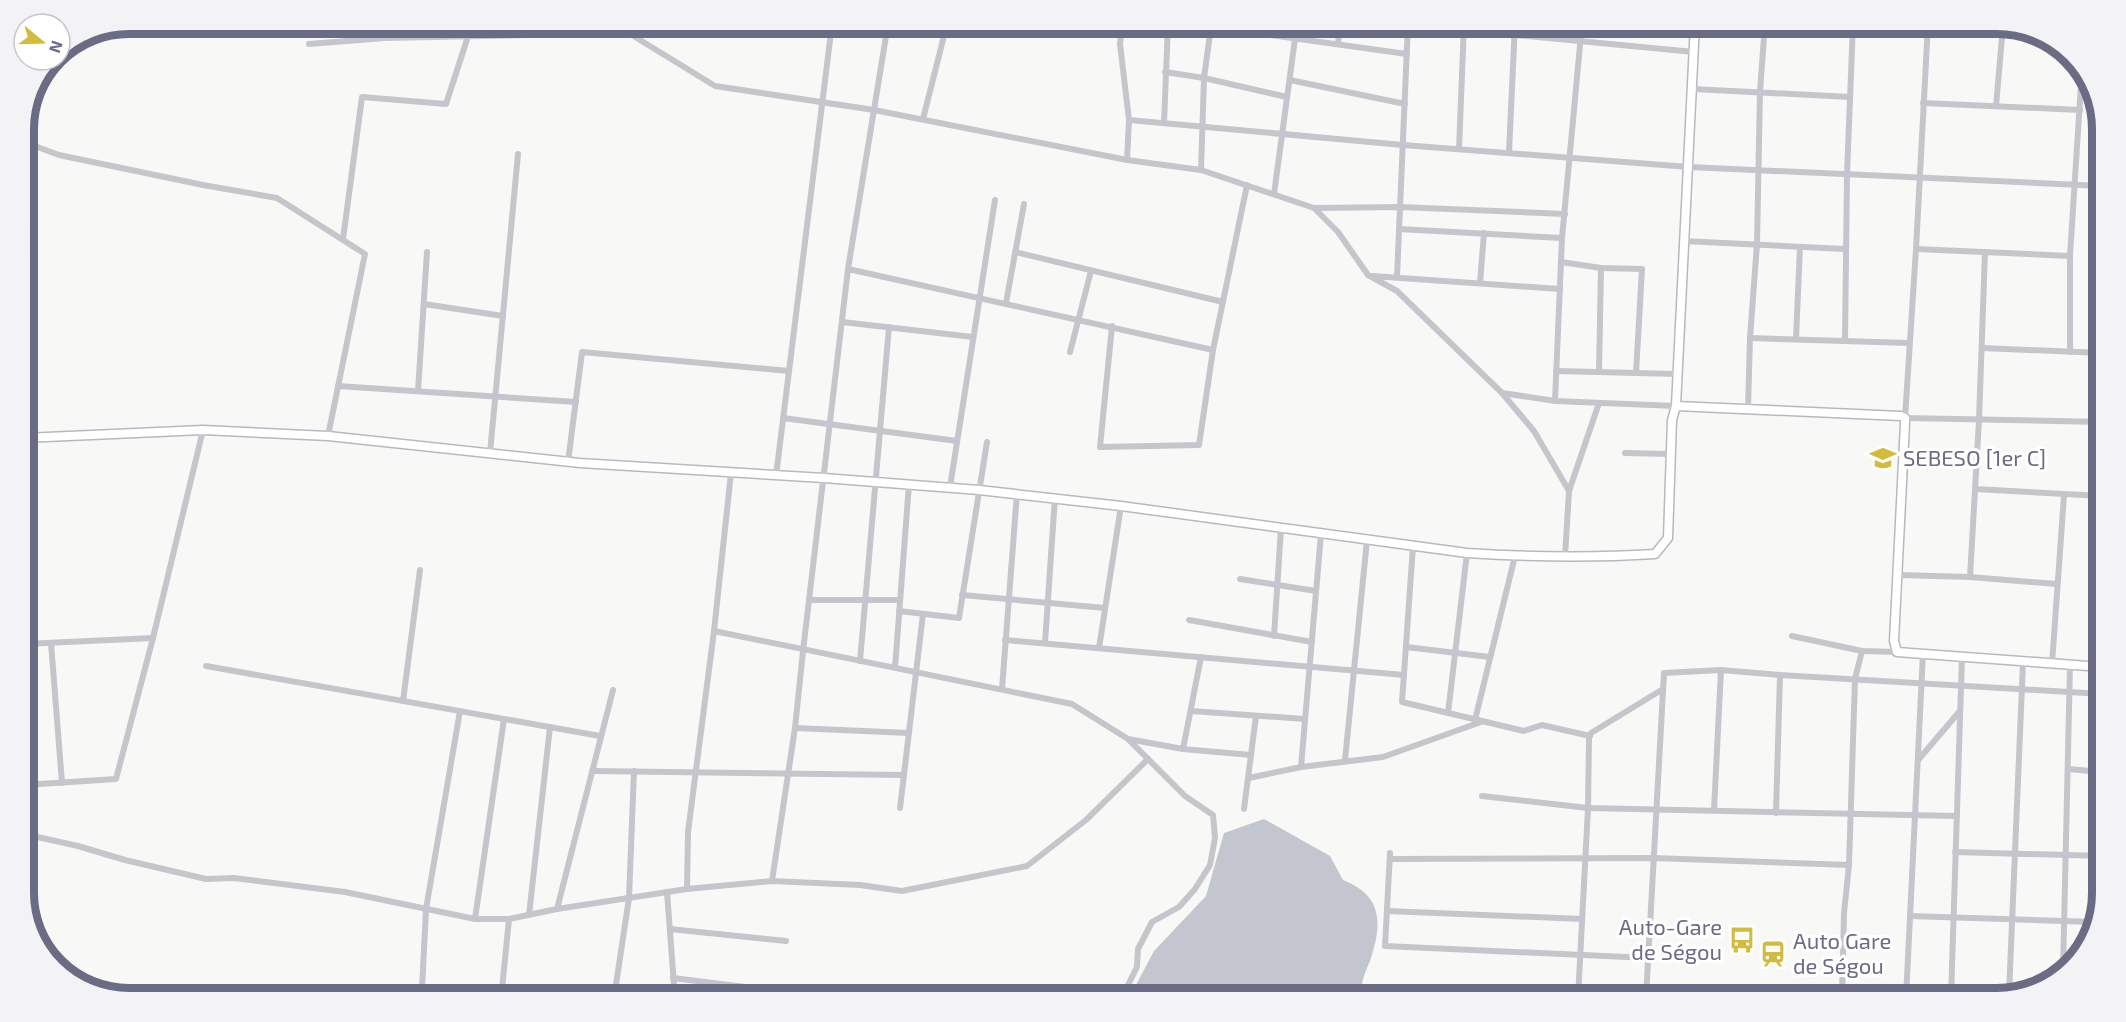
<svg xmlns="http://www.w3.org/2000/svg" width="2126" height="1022" viewBox="0 0 2126 1022" font-family="'Exo 2',sans-serif">
<style>
.water{fill:#c3c5cf}
.lines{fill:none;stroke-linecap:round;stroke-linejoin:round}
.secondary-casing{stroke:#b8b8c0;stroke-width:11}
.street{stroke:#c6c5cc;stroke-width:6}
.secondary{stroke:#fff;stroke-width:8}
.labels{text-anchor:middle;stroke-width:6;stroke-linejoin:round;paint-order:stroke}
.poi-label{font-size:22px;fill:#6c6b85;stroke:#fff;text-anchor:start}
.rim{fill:none;stroke:#6c6b85;stroke-width:8}
</style>
<rect width="100%" height="100%" fill="#f8f9f7"/>
<path class="water" d="M1264,819L1330,856L1343,880C1384,896 1382,925 1370,961C1367,968 1363,977 1362,984C1362,988 1364,994 1365,998H1129L1154,951L1206,896L1224,833Z"/>
<g class="lines">
<g class="secondary-casing">
<g id="secondary">
<polyline points="1676,406 1695,24"/>
<path d="M24,438L203,430L328,436L580,463L824,478L979,490L1121,506L1467,553C1530,557 1592,558 1655,554L1668,538L1672,420L1676,406L1901,416L1905,418V423L1894,641L1897,652L2102,667"/>
</g>
</g>
<g class="street">
<polyline points="614,24 715,86 874,110 1127,160 1201,170 1314,208 1400,207 1565,214"/>
<polyline points="1122,24 1120,44 1129,120 1127,160"/>
<polyline points="1191,24 1407,54"/>
<polyline points="1928,24 1916,249 1905,418 2102,422"/>
<polyline points="1515,35 1694,52"/>
<polyline points="385,38 390,24"/>
<polyline points="309,44 385,38 529,35 562,31"/>
<polyline points="1338,44 1340,24"/>
<polyline points="1165,72 1204,78 1287,97"/>
<polyline points="1290,80 1405,104"/>
<polyline points="1693,89 1850,97"/>
<polyline points="1923,103 2080,110"/>
<polyline points="1996,106 2003,26"/>
<polyline points="923,119 947,24"/>
<polyline points="1129,120 1403,145 1689,167 2102,186"/>
<polyline points="1164,123 1168,24"/>
<polyline points="24,142 59,155 203,185 277,198 365,254 328,436"/>
<polyline points="1459,149 1464,24"/>
<polyline points="1509,152 1515,24"/>
<polyline points="1201,170 1204,78 1211,27"/>
<polyline points="1274,194 1297,24"/>
<polyline points="1314,208 1338,232 1368,275 1397,291 1502,393 1534,431 1569,491"/>
<polyline points="1399,229 1562,238"/>
<polyline points="343,239 362,97 446,104 472,24"/>
<polyline points="1684,241 1845,249"/>
<polyline points="1916,249 2070,256"/>
<polyline points="1015,252 1223,302"/>
<polyline points="1561,262 1601,268 1642,269 1636,373"/>
<polyline points="848,269 1213,350"/>
<polyline points="1372,276 1560,289"/>
<polyline points="1397,277 1408,24"/>
<polyline points="1480,283 1484,233"/>
<polyline points="1006,303 1024,204"/>
<polyline points="424,304 503,316"/>
<polyline points="842,322 973,337"/>
<polyline points="1112,326 1100,447 1199,445 1213,350 1247,185"/>
<polyline points="1750,338 1909,343"/>
<polyline points="1796,339 1800,247"/>
<polyline points="1845,340 1847,174 1853,24"/>
<polyline points="1982,348 2102,353"/>
<polyline points="1070,352 1091,271"/>
<polyline points="2070,352 2070,256 2082,69"/>
<polyline points="1556,371 1677,374"/>
<polyline points="1599,372 1601,268"/>
<polyline points="338,386 576,402"/>
<polyline points="418,391 427,252"/>
<polyline points="1502,393 1555,401 1676,406"/>
<polyline points="1555,401 1562,238 1582,24"/>
<polyline points="1748,409 1750,338 1757,244 1760,91 1765,24"/>
<polyline points="783,418 957,441"/>
<polyline points="490,453 518,154"/>
<polyline points="1625,453 1671,454"/>
<polyline points="568,462 582,352 789,371"/>
<polyline points="776,476 832,24"/>
<polyline points="950,487 995,200"/>
<polyline points="1975,489 2102,496"/>
<polyline points="1413,546 1402,702 1524,731 1542,725 1590,736"/>
<polyline points="1565,557 1569,491 1599,403"/>
<polyline points="1898,575 1970,577 2057,584"/>
<polyline points="1970,577 1979,420 1985,252"/>
<polyline points="1240,579 1316,591"/>
<polyline points="962,595 1105,608"/>
<polyline points="810,600 900,600"/>
<polyline points="899,611 959,618 987,442"/>
<polyline points="1189,620 1312,642"/>
<polyline points="714,631 1072,704 1128,739 1183,749 1251,755"/>
<polyline points="1274,636 1281,528"/>
<polyline points="1792,636 1862,651 1897,652"/>
<polyline points="1005,640 1404,675"/>
<polyline points="51,643 62,783"/>
<polyline points="1045,643 1055,497"/>
<polyline points="24,644 153,638"/>
<polyline points="1406,647 1490,657"/>
<polyline points="1099,648 1121,506"/>
<polyline points="860,661 889,327"/>
<polyline points="2052,664 2064,495"/>
<polyline points="206,666 600,736"/>
<polyline points="895,668 909,484"/>
<polyline points="1002,689 1017,493"/>
<polyline points="403,701 420,570"/>
<polyline points="1191,711 1305,719"/>
<polyline points="1448,713 1467,553"/>
<polyline points="1475,720 1515,556"/>
<polyline points="795,728 909,733"/>
<polyline points="1183,749 1201,657"/>
<polyline points="1919,759 1959,712"/>
<polyline points="1345,760 1367,540"/>
<polyline points="1301,767 1321,534"/>
<polyline points="2068,769 2102,772"/>
<polyline points="592,771 904,775"/>
<polyline points="1249,778 1301,767 1383,757 1481,722"/>
<polyline points="24,785 116,779 153,638 203,430"/>
<polyline points="1482,796 1588,808 1956,816"/>
<polyline points="900,808 923,614"/>
<polyline points="1244,809 1256,716"/>
<polyline points="1714,810 1721,670"/>
<polyline points="1776,813 1780,675"/>
<polyline points="24,834 78,846 125,860 206,879 234,878 345,892 475,919 509,919 557,909 687,889 772,881 860,885 902,891 1027,866 1086,820 1148,759"/>
<polyline points="1955,852 2102,856"/>
<polyline points="1390,853 1385,946 1648,958"/>
<polyline points="1390,859 1653,858 1849,865"/>
<polyline points="772,881 795,728 803,651 848,269 888,24"/>
<polyline points="687,889 688,832 714,631 731,473"/>
<polyline points="667,892 675,998"/>
<polyline points="557,909 613,690"/>
<polyline points="1387,911 1582,919"/>
<polyline points="529,915 550,727"/>
<polyline points="1910,916 2095,922"/>
<polyline points="475,919 504,719"/>
<polyline points="670,929 786,941"/>
<polyline points="2063,971 2070,665"/>
<polyline points="673,978 779,991"/>
<polyline points="422,989 426,909 460,711"/>
<polyline points="502,989 509,919"/>
<polyline points="2009,994 2023,662"/>
<polyline points="387,998 422,989 502,989 585,998"/>
<polyline points="480,998 483,989"/>
<polyline points="614,998 629,898 634,771"/>
<polyline points="1116,998 1126,989 1137,967 1138,949 1152,922 1179,907 1195,889 1210,865 1215,838 1213,815 1185,796 1129,740"/>
<polyline points="1578,998 1588,808 1589,738 1591,733 1663,689"/>
<polyline points="1646,998 1664,673 1721,670 1780,675 2102,694"/>
<polyline points="1842,998 1844,913 1849,865 1855,679 1862,651"/>
<polyline points="1906,998 1923,653"/>
<polyline points="1951,998 1962,656"/>
</g>
<use href="#secondary" class="secondary"/>
</g>
<defs>
<g id="school-bare" transform="scale(2.07)"><path d="M0-5L7-2L0 1L-7-2ZM-4 1L0 2.5L4 1V4Q0 6-4 4Z" fill="#d3bb3d" stroke="#fff" stroke-width="2.5" paint-order="stroke"/></g>
<g id="bus-bare" transform="scale(2.07)"><path d="M-5-6H5V4H4V6H2V4H-2V6H-4V4H-5ZM-3.5-4V0h7V-4ZM-3.5 1.2v1.5H-2V1.2ZM2 1.2v1.5H3.5V1.2Z" fill="#d3bb3d" stroke="#fff" stroke-width="2.5" paint-order="stroke"/></g>
<g id="station-bare" transform="scale(2.07)"><path d="M-3-6H3Q5-6 5-4V2Q5 4 3 4L4.5 6H3L1.5 4h-3L-3 6H-4.5L-3 4Q-5 4-5 2V-4Q-5-6-3-6ZM-3.5-4v3h7v-3ZM-3.5 1v1.5H-2V1ZM2 1v1.5H3.5V1Z" fill="#d3bb3d" stroke="#fff" stroke-width="2.5" paint-order="stroke"/></g>
</defs>
<g fill-rule="evenodd">
<use href="#school-bare" x="1883" y="458"/>
<use href="#bus-bare" x="1742" y="940"/>
<use href="#station-bare" x="1773" y="954"/>
</g>
<g class="labels">
<g class="poi-label">
<text x="1903" y="466">SEBESO [1er C]</text>
<text x="1722" y="935" text-anchor="end">Auto-Gare<tspan x="1722" dy="25">de Ségou</tspan></text>
<text x="1793" y="949">Auto Gare<tspan x="1793" dy="25">de Ségou</tspan></text>
</g>
</g>
<path d="M0 0H2126V1022H0ZM129 34H1997A95 95 0 0 1 2092 129V893A95 95 0 0 1 1997 988H129A95 95 0 0 1 34 893V129A95 95 0 0 1 129 34Z" fill="#f3f3f5" fill-rule="evenodd"/>
<path class="rim" d="M129 34H1997A95 95 0 0 1 2092 129V893A95 95 0 0 1 1997 988H129A95 95 0 0 1 34 893V129A95 95 0 0 1 129 34Z"/>
<g transform="translate(42 42) rotate(109)"><circle r="28" fill="#ffffff" stroke="#c4c4ce" stroke-width="1.5"/>
<path d="M0-4.5L10 22L0 15L-10 22Z" fill="#d3bb3d"/>
<text y="-9" font-size="16" font-weight="bold" text-anchor="middle" fill="#6c6b85">N</text>
</g>
</svg>
